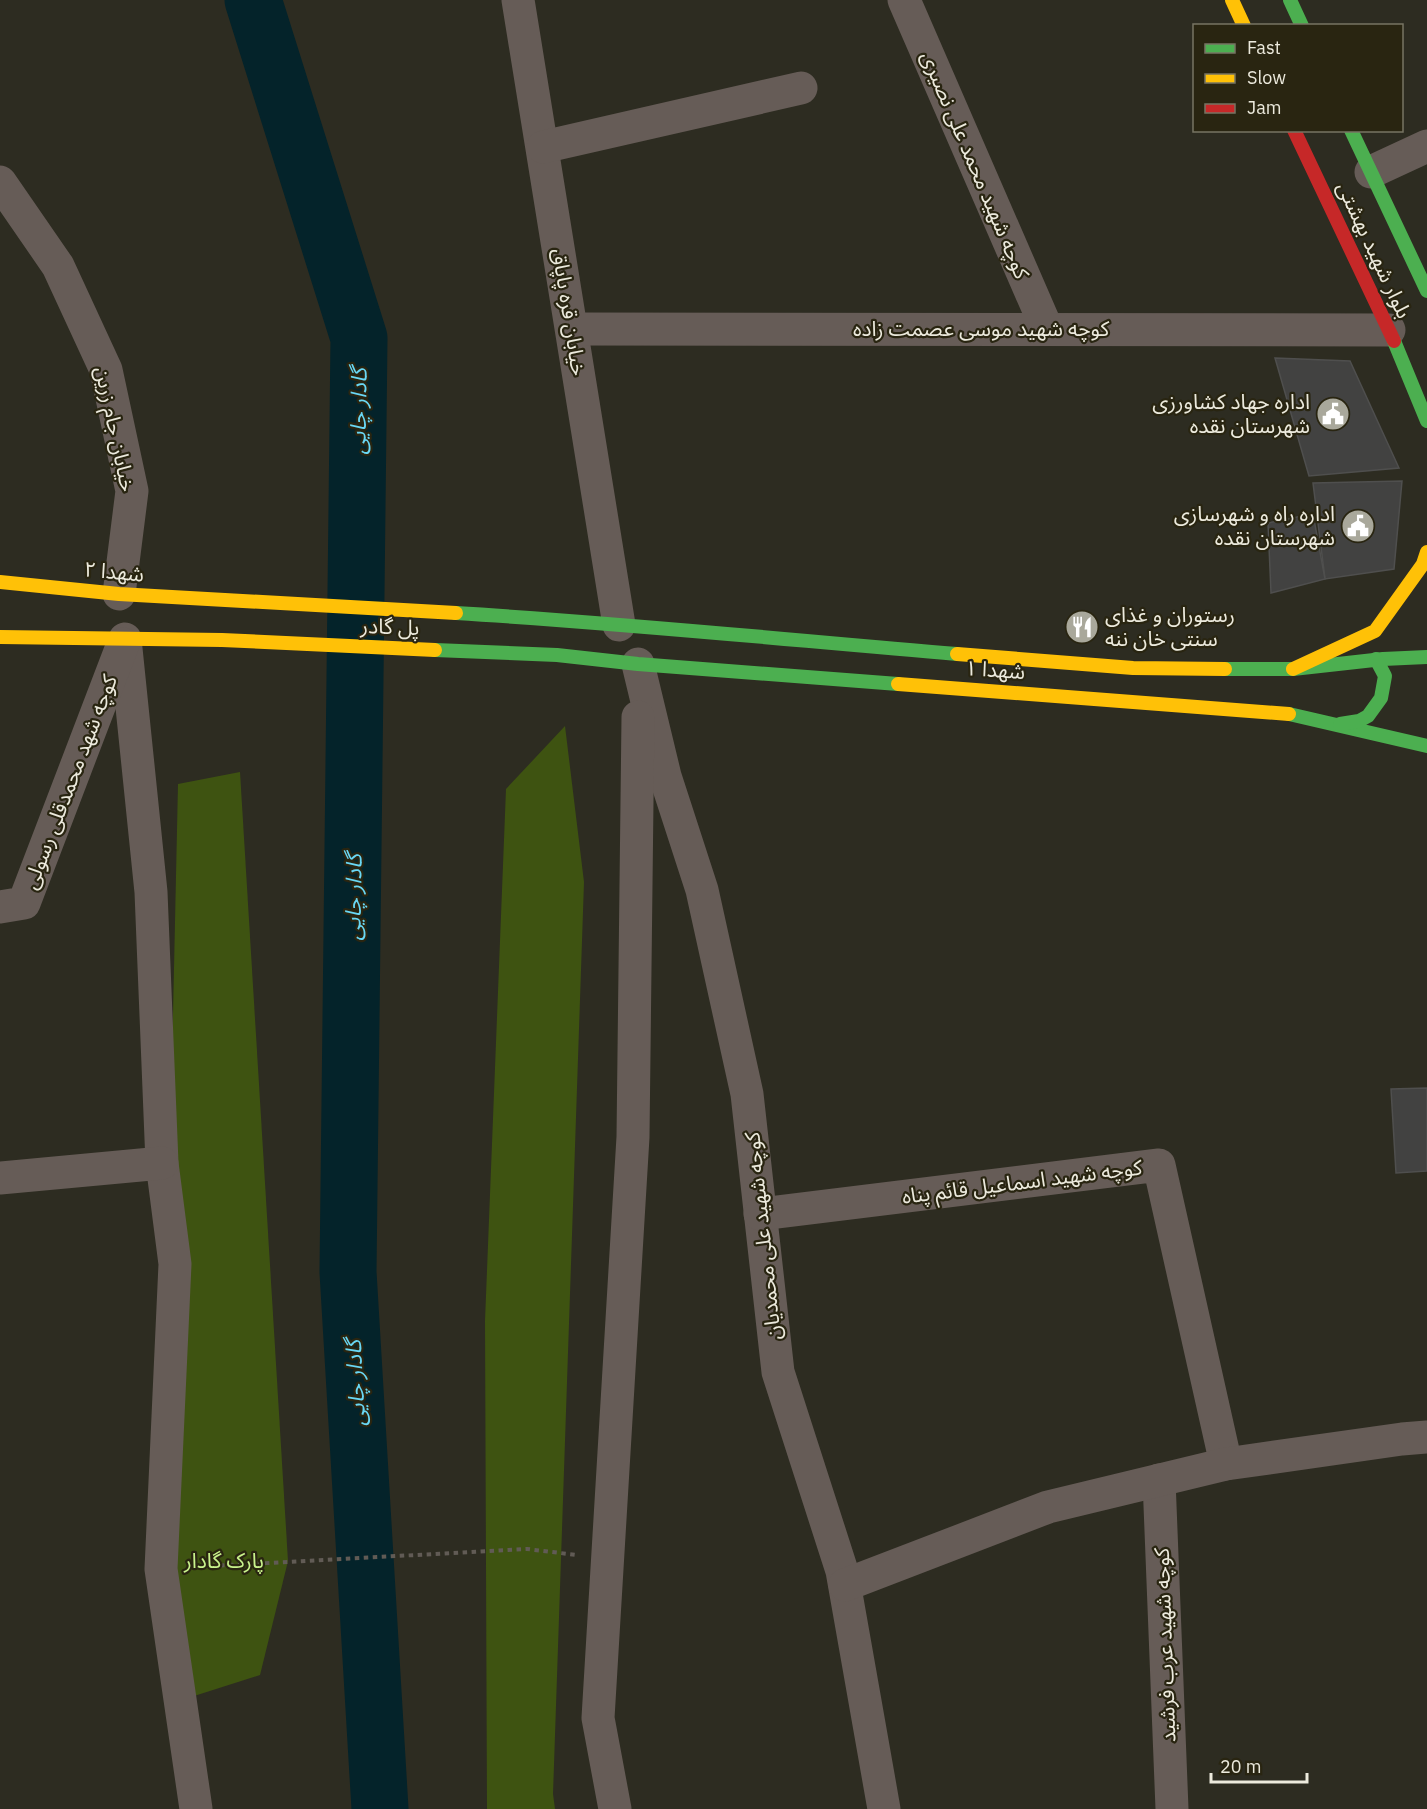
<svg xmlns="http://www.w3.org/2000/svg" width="1427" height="1809" viewBox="0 0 1427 1809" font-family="'IBM Plex Sans','Noto Sans Arabic',sans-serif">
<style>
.green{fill:#3e5311}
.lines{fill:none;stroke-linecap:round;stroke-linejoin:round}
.river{stroke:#04232a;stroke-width:57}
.building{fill:#424241;stroke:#4f4f4e;stroke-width:1.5}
.path{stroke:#615b55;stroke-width:4;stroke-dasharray:4.5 4.5;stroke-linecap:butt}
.street{stroke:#665c57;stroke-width:33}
.fast{stroke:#4caf50;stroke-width:14}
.slow{stroke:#ffc107;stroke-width:14}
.jam{stroke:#c62828;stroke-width:14}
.labels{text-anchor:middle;stroke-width:4.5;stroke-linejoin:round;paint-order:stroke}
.street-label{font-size:21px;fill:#eceadd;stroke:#292511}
.poi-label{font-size:21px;fill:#eceadd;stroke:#292511;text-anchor:end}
.park-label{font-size:21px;fill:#c9f28c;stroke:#292511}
.water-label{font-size:22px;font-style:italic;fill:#69d8f5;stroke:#292511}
</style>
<rect width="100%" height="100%" fill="#2d2c21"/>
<g class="green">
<polygon points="565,726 584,882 553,1794 555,1809 487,1809 485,1321 506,789"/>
<polygon points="240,772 288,1561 260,1675 191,1697 161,1569 178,784"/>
</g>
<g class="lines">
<polyline class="river" points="253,0 359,338 348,1272 380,1809"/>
</g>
<g class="building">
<polygon points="1275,358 1350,361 1399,468 1309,476"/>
<polygon points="1402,481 1394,569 1325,579 1313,483"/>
<polygon points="1313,514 1325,579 1271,593 1268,523"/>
<polygon points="1427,1088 1427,1171 1396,1173 1391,1089"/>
</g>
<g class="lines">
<polyline class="path" points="193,1567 527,1549 577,1555"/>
<g class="street">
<polyline points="518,0 619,625"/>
<polyline points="904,0 1047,329"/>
<polyline points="543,147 801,88"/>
<polyline points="1371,172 1427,146"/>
<polyline points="0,182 58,266 106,370 132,491 119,594"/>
<polyline points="572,329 1389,330"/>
<polyline points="125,639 151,892 162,1163 175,1264 161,1569 196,1809"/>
<polyline points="638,664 665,776 702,890 747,1094 778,1372 842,1571 884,1809"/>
<polyline points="0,907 24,903 123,644"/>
<polyline points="0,1178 162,1163"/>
<polyline points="760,1214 1159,1165 1226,1464"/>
<polyline points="1159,1480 1172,1809"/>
<polyline points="845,1585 1048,1507 1226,1464 1402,1439 1427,1437"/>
<polyline points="615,1809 598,1718 633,1137 638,717"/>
</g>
<g class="fast">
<polyline points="1290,0 1302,26"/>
<polyline points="1351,130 1427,291"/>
<polyline points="1394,341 1427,421"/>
<path d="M456,613C623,623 790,640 957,654"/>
<polyline points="435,650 557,655 638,664 898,684"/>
<polyline points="1225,669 1293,669 1383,659 1427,657"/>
<polyline points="1289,714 1427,746"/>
<polyline points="1340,724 1359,721 1368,716 1381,698 1385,676 1376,659"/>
</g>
<g class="slow">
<polyline points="1232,0 1244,26"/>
<polyline points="0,582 119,594 456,613"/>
<polyline points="0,637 222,640 435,650"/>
<polyline points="957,654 1133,668 1225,669"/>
<polyline points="1293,669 1375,631 1423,564 1427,552"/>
<polyline points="898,684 1289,714"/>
</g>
<polyline class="jam" points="1294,130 1394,341"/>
</g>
<defs>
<g id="civic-disc" transform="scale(1.725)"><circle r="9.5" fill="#a9a89b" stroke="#292511"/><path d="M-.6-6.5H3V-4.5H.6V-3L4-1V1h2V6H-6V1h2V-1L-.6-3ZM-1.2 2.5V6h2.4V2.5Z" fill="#fff"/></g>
<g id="restaurant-disc" transform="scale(1.725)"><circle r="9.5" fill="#a9a89b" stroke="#292511"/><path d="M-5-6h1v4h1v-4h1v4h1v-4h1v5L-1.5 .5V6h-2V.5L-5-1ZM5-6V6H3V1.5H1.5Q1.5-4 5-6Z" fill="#fff"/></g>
</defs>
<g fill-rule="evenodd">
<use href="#civic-disc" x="1333" y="414"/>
<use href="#civic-disc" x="1358" y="526"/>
<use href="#restaurant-disc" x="1082" y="627"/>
</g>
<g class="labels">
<g class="street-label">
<text transform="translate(975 165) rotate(67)" y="7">کوچه شهید محمد علی نصیری</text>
<text transform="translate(1374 250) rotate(65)" y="7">بلوار شهید بهشتی</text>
<text transform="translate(569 312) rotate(81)" y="7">خیابان قره پاپاق</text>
<text x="981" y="336">کوچه شهید موسی عصمت زاده</text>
<text transform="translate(115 429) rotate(78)" y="7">خیابان جام زرین</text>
<text transform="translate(114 572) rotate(5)" y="7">شهدا ۲</text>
<text transform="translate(390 627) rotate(2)" y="7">پل گادر</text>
<text transform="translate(995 670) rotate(4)" y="7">شهدا ۱</text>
<text transform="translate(70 782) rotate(-69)" y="7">کوچه شهد محمدقلی رسولی</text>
<text transform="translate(1022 1182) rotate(-7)" y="7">کوچه شهید اسماعیل قائم پناه</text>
<text transform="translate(763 1236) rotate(-96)" y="7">کوچه شهید علی محمدیان</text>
<text transform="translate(1165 1645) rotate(-92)" y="7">کوچه شهید عرب فرشید</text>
</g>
<g class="poi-label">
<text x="1310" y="409">اداره جهاد کشاورزی<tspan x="1310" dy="24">شهرستان نقده</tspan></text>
<text x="1335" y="521">اداره راه و شهرسازی<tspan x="1335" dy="24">شهرستان نقده</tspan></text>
<text x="1105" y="622" text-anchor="start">رستوران و غذای<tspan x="1105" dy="24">سنتی خان ننه</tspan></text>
</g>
<g class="park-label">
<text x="224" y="1568">پارک گادار</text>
</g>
<g class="water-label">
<text transform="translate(358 411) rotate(-89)" y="8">گادار چایی</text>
<text transform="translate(353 897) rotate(-89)" y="8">گادار چایی</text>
<text transform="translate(355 1383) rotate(-93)" y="8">گادار چایی</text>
</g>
</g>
<rect x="1193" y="24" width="210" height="108" fill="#292511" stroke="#777463" stroke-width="1.5"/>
<rect x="1205" y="44" width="30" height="9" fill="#4caf50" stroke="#777463" stroke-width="1.5"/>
<text x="1247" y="54" font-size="18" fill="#eceadd">Fast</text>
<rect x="1205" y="74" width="30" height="9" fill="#ffc107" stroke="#777463" stroke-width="1.5"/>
<text x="1247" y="84" font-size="18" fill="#eceadd">Slow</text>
<rect x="1205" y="104" width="30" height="9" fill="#c62828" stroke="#777463" stroke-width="1.5"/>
<text x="1247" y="114" font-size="18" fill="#eceadd">Jam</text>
<path d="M1211 1773v9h96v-9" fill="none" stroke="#eceadd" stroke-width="3"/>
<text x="1220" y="1773" font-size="18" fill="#eceadd" stroke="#292511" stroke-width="4.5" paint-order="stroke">20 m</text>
</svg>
